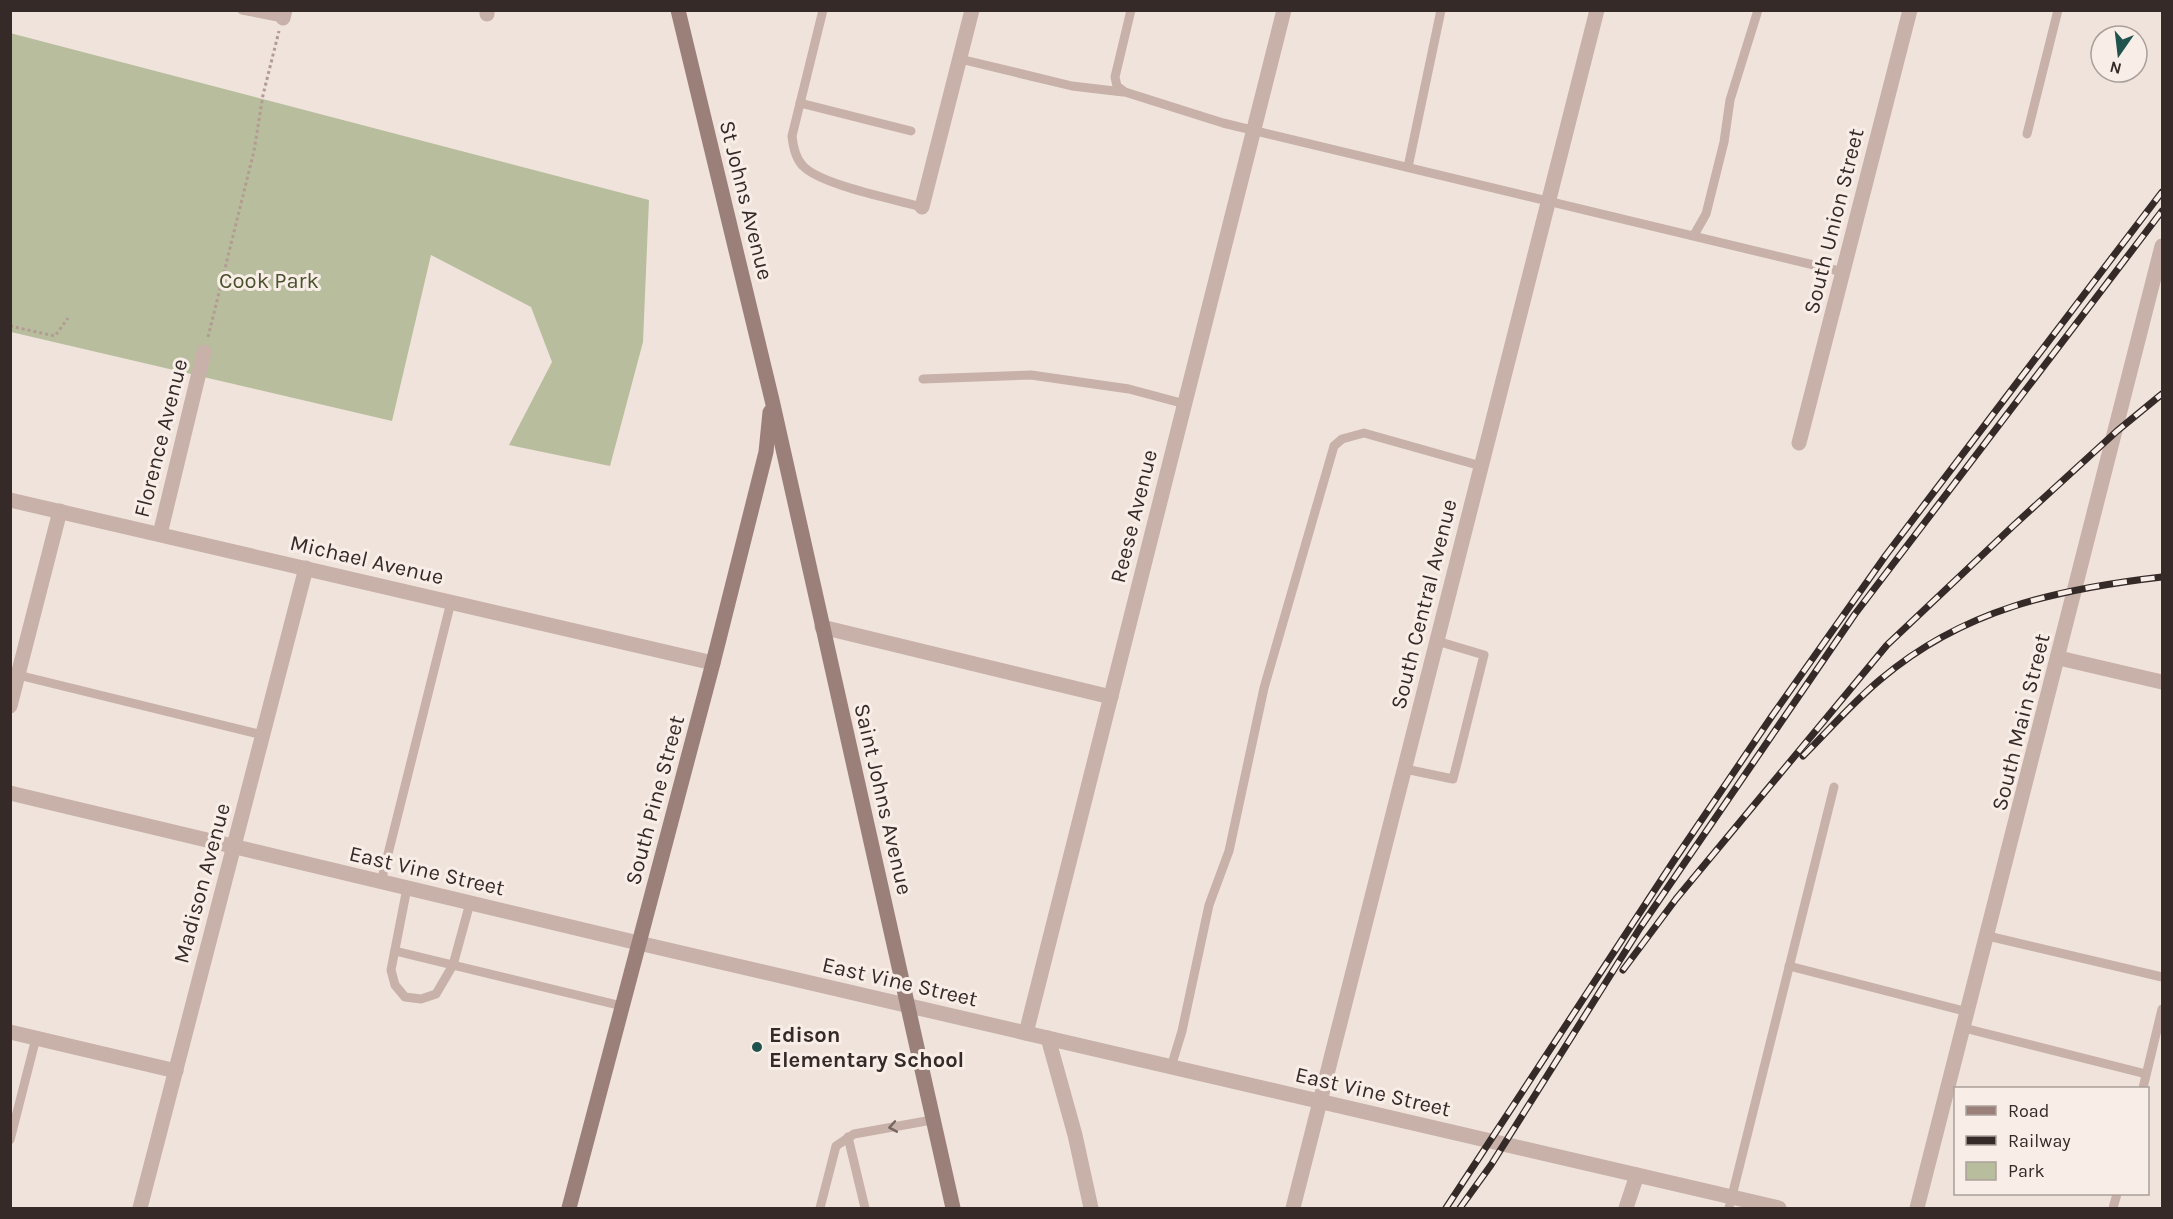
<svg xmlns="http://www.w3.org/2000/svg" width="2173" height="1219" viewBox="0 0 2173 1219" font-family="Karla,sans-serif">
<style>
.green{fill:#b8be9d}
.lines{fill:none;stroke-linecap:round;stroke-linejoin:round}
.path{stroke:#b39b93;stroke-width:3;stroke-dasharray:3 3;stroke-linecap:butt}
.lane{stroke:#c7b1a8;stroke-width:9}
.street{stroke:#c7b1a8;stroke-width:15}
.secondary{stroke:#9b807a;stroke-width:15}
.rail-casing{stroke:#352a28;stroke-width:7}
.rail{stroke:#f8eee7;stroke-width:4.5;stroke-dasharray:14;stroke-linecap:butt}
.oneway{stroke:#776762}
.poi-dot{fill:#20534e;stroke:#f8eee7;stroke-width:2}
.labels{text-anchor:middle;stroke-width:6;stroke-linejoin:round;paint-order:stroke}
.street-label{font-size:22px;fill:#352a28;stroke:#f8eee7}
.park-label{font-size:22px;fill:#4a512d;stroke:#f8eee7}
.poi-label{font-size:22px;font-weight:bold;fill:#352a28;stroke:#f8eee7;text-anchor:start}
</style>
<rect width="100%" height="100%" fill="#f0e3dc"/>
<polygon class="green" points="10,33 649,200 643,342 610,466 509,445 552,362 531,307 431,255 392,421 11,332"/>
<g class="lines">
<g class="path">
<polyline points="10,326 55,336 68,318"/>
<polyline points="208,337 254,151 263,95 279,31"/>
</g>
<g class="lane">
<polyline points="242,10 283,18"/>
<path d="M823,10L792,136C793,146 795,158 803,166C821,185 894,199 922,207"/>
<polyline points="1131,10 1115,77 1117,86 1125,92 1223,123 1843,272"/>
<polyline points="960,59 1072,86 1123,92"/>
<polyline points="800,103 911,131"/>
<polyline points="2027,134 2058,10"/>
<polyline points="1408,167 1441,10"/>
<polyline points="1694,235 1706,214 1724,142 1730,100 1758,10"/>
<polyline points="923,379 1031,375 1129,389 1185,404"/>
<polyline points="18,675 263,735"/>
<polyline points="1405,769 1453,779 1484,655 1437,641"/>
<polyline points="381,882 451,602"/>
<polyline points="407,888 391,970 395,985 405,997 421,999 436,994 453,965 470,903"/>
<polyline points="1988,936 2162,977"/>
<polyline points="395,951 622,1006"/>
<polyline points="1789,966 1968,1012"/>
<polyline points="1964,1028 2146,1074"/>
<polyline points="1171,1067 1182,1031 1209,905 1229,851 1264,688 1334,446 1342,439 1364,433 1481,466"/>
<polyline points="2143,1088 2162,1009"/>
<polyline points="848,1137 865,1208"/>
<polyline points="10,1140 36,1038"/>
<polyline points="820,1208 836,1146 854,1134 932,1120"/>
<polyline points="1729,1208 1834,787"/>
<polyline points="2113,1208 2117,1194"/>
</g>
<g class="street">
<polyline points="487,10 487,14"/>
<polyline points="283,18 285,10"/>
<polyline points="922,207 972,10"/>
<polyline points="1799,443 1910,10"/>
<polyline points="10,500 713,663"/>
<polyline points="160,534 204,352"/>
<polyline points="822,627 1111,697"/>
<polyline points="2059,658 2162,682"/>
<polyline points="10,706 60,511"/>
<polyline points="10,793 630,941 1779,1208"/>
<polyline points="10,1032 176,1071"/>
<polyline points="1026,1033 1284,10"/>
<polyline points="1048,1038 1075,1135 1091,1208"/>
<polyline points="140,1208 306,568"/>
<polyline points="1293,1208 1597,10"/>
<polyline points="1626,1208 1637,1175"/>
<polyline points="1917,1208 2162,246"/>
</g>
<g class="secondary">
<polyline points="678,10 772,400 953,1208"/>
<polyline points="569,1208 713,663 766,452 770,412"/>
</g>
<g class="rail-casing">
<g id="rail">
<path d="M1803,756C1829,730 1853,702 1881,679C1964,609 2058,589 2162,577"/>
<polyline points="1623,970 1676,899 1887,645 2013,526 2117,431 2162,394"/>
<polyline points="1446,1208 1673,862 1772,716 1886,555 2162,192"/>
<polyline points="1460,1208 1491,1165 1640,928 1855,614 2162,211"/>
</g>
</g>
<use href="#rail" class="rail"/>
</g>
<defs><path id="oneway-chevron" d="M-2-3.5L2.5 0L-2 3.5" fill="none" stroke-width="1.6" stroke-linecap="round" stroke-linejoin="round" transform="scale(1.5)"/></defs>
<use class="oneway" href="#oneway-chevron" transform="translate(893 1127) rotate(170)"/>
<circle class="poi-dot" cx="757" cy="1047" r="6"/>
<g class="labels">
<g class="street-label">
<text transform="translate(747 200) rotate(76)" y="8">St Johns Avenue</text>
<text transform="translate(1833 221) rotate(-76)" y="8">South Union Street</text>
<text transform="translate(160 438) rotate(-76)" y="8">Florence Avenue</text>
<text transform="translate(1133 516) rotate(-76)" y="8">Reese Avenue</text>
<text transform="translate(367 559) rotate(13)" y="8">Michael Avenue</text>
<text transform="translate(1423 604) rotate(-76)" y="8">South Central Avenue</text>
<text transform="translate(2020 722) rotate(-76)" y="8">South Main Street</text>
<text transform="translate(884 799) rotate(77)" y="8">Saint Johns Avenue</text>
<text transform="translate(654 800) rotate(-75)" y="8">South Pine Street</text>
<text transform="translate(427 870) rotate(13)" y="8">East Vine Street</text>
<text transform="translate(201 883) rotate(-75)" y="8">Madison Avenue</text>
<text transform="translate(900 981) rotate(13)" y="8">East Vine Street</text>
<text transform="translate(1373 1091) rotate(13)" y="8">East Vine Street</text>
</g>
<g class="park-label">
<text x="269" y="288">Cook Park</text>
</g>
<g class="poi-label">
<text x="769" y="1042">Edison<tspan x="769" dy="25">Elementary School</tspan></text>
</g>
</g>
<rect width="2173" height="1219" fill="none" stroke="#352a28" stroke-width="24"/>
<rect x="1954" y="1087" width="195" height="108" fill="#f8eee7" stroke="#aaa09b" stroke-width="1.5"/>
<rect x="1966" y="1106" width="30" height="9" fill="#9b807a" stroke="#aaa09b" stroke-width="1.5"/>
<text x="2008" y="1117" font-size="18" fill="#352a28">Road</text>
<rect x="1966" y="1136" width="30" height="9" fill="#352a28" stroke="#aaa09b" stroke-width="1.5"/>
<text x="2008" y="1147" font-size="18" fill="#352a28">Railway</text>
<rect x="1966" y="1162" width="30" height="18" fill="#b8be9d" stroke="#aaa09b" stroke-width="1.5"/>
<text x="2008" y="1177" font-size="18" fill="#352a28">Park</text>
<g transform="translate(2119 54) rotate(194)"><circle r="28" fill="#f8eee7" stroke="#aaa09b" stroke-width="1.5"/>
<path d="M0-4.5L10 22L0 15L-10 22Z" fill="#20534e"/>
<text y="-9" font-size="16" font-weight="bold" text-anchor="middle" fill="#352a28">N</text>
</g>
</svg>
